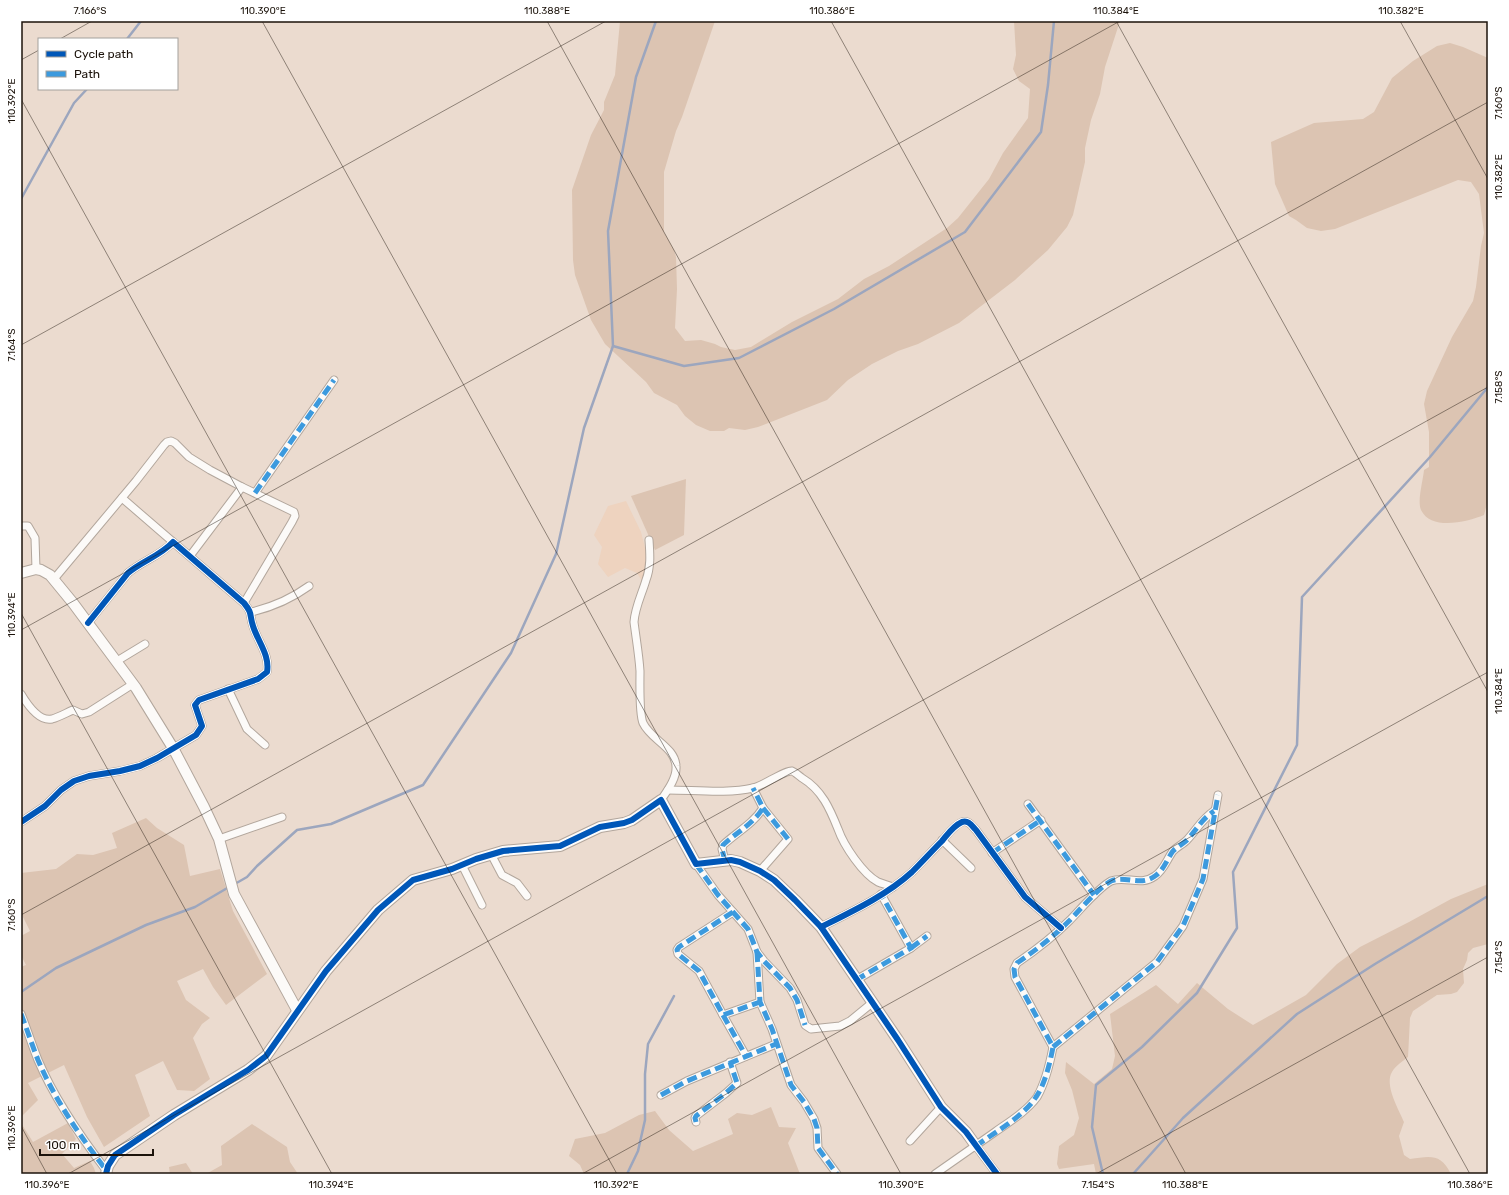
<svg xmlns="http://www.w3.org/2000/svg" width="1509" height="1195" viewBox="0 0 1509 1195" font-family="Rubik,sans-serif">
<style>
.built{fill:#eed3bf}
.green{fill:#dcc4b2}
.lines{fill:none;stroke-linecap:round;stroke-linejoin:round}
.stream{stroke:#9ca6be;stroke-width:2.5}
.street-casing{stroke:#b2a69c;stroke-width:9}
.secondary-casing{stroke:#b2a69c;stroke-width:12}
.street{stroke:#fcfaf8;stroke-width:7}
.secondary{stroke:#fcfaf8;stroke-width:10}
.quiet{stroke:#3c9ade;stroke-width:5;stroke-dasharray:10 5;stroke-linecap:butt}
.cycleway-casing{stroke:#fff;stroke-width:8}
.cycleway{stroke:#0057b8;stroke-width:6}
.ticks{fill:none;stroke:#1c130b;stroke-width:1;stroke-opacity:0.45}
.neatline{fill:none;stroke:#1c130b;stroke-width:1.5}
.ticks-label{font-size:10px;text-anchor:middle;fill:#1c130b}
</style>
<rect width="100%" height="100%" fill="#ebdbcf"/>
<polygon class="built" points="626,501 641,532 648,559 644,580 642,581 637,573 625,568 608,577 598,564 602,547 594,535 608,506"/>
<g class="green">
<polygon points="620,21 715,21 682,117 676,131 664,172 664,232 674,250 676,257 677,289 675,328 685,341 701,340 715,344 721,347 735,350 751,347 792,322 838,299 864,279 889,266 947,228 958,218 989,179 1003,153 1028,118 1030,89 1019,81 1013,69 1016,55 1014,21 1120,21 1105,67 1100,94 1091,120 1085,148 1085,162 1073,215 1067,227 1048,250 1015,280 959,323 918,344 898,351 872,364 848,380 827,400 758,427 745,430 729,428 724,431 710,431 696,425 685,416 677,405 654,393 646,382 605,344 591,320 575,275 573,260 572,190 591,135 604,110 604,102 615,75"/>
<path d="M1450,43L1463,47L1488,58V500L1484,515C1467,522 1431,531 1421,510C1417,501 1423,481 1424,470L1429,467V432L1424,404L1427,391L1452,337L1473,301L1476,287L1481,246L1484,233L1479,194L1471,182L1458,180L1335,229L1321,231L1307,228L1296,220L1289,216L1275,184L1271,142L1314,123L1363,119L1374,112L1392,78L1413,61L1437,46Z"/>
<polygon points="686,479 684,535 655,550 631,496"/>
<polygon points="146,818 157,828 184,845 190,876 220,869 233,911 267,974 226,1005 213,987 203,969 177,981 186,1000 210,1018 202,1024 193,1038 210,1079 194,1091 177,1090 163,1061 135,1075 150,1116 104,1147 87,1117 64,1065 28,1083 38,1100 21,1117 21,967 26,965 21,955 21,936 30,931 21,913 21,873 56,869 77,854 93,855 117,848 112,833"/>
<path d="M1488,884V944L1473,948L1468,953L1467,960L1463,969L1464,983L1457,992L1451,994L1437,995L1413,1011L1410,1018L1408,1057C1403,1061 1395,1066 1392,1072C1384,1085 1399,1110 1404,1122L1399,1136L1404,1155L1410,1159C1430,1156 1441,1153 1451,1174H1096L1094,1164L1059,1169L1057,1164L1059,1146L1074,1135L1079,1118L1072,1090L1065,1073L1066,1062L1094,1084L1112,1069L1115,1056L1110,1014L1156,985L1178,1004L1197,983L1228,1009L1253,1025L1306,995L1337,964L1360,947L1409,922L1451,899Z"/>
<polygon points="771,1107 779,1127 796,1128 788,1143 800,1174 584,1174 580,1165 569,1156 575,1139 605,1133 639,1115 655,1111 669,1130 693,1151 733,1134 728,1119 737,1113 752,1115"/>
<polygon points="21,1123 33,1142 68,1123 76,1139 62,1154 74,1168 90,1161 94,1168 96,1174 21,1174"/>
<polygon points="252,1124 287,1147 290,1162 298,1174 206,1174 222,1165 221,1146"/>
<polygon points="186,1163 193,1174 170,1174 169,1167"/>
</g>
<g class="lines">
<g class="stream">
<polyline points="127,39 141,21"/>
<polyline points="21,199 74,103 87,89"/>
<polyline points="613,346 684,366 739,358 834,309 965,232 1041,132 1048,85 1054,21"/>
<polyline points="233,885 247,877 257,866 297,830 331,824 423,785 511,653 556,554 584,428 613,346 608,231 636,77 656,21"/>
<polyline points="21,992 56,968 146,925 195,907 229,887"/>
<polyline points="627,1174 638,1151 645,1120 645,1074 648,1044 674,996"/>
<polyline points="1103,1174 1092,1127 1096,1085 1142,1047 1197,993 1237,928 1233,872 1297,745 1302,597 1430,457 1488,387"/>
<polyline points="1133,1174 1183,1118 1297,1014 1375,964 1488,896"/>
</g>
<g class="street-casing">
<g id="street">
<polyline points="255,493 334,380"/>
<polyline points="122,498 173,542"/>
<polyline points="21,526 28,526 35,538 36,569"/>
<path d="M649,540C650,554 651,567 646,580C642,594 635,607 634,622C636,638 639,655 640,671C640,684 639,713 643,723C651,740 675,747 676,766C677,778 667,791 661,800"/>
<polyline points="190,556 242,487"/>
<polyline points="54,579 136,481 164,445 167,442 171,441 175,443 189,457 210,470 242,487 294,512 295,516 292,522 244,603"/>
<path d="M251,612C273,607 291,599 309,586"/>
<polyline points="117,661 145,644"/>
<polyline points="228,689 247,729 265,745"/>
<path d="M21,694C27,704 39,722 52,719C59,717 66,713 73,710L82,714L89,712L133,684"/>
<path d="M668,790C694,790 728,794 753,788C763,786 785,770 792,771C795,772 799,776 802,778C822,790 830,809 838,829C844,846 863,874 878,882C883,884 888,885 893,887"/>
<polyline points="1028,804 1094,895"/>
<path d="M21,822L45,806L61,790L74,781L89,776L120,771L140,766L157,758L196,735L202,726L195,705L199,700L258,679L267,672C270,655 258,642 253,626C249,614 253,614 244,603L173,542C160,556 142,561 128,573L88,623"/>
<polyline points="219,839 282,817"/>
<polyline points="942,840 971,868"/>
<polyline points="992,853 1041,820"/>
<polyline points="491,854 502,875 517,883 527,896"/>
<path d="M725,861L722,849L723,845C737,832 753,824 763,808L753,788"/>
<polyline points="696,864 718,895 748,929 757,952 764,961 790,988 797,1000 805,1025 811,1029 840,1026 850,1021 872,1003"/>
<polyline points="462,865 482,905"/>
<polyline points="760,871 788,839 763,808"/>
<polyline points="733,912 679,947 677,950 678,954 699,971 723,1015 760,1002"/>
<path d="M821,927C851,912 887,895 912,872C922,862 932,851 942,841C948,834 953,826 962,822C969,820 972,826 976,830L1025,897L1061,928"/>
<polyline points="911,948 927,936"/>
<polyline points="757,952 760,1002 772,1029 791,1085 804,1102 814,1119 817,1128 818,1148 837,1174"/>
<polyline points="856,980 911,948 881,894"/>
<path d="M21,1014C27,1029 32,1045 38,1060C55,1100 80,1136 106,1170"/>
<polyline points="723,1015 746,1056"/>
<polyline points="1053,1047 1157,962 1183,926 1203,879 1218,795"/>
<polyline points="661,1095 687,1081 776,1044"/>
<polyline points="696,1122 695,1118 696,1116 726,1093 737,1083 730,1062"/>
<polyline points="910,1141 941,1107"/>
<polyline points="976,1146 997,1174"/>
<path d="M935,1174C955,1160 975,1146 995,1132C1009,1122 1027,1111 1037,1097C1045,1083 1050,1063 1053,1047L1015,977L1014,969L1017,963C1036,950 1053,937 1069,921C1080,910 1098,888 1111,881C1126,875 1140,887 1155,876C1164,870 1167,859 1173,851C1177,847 1183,844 1187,840C1198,828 1201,820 1214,811"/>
</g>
</g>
<g class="secondary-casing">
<g id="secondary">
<polyline points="21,573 36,569 41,570 50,575 73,603 136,688 173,748 204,807 219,839 234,894 297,1010"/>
<polyline points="106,1174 108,1166 115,1155 174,1115 248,1070 266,1056 326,971 378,910 413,880 452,869 476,859 503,851 560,846 600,827 624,823 632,820 661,800 696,864 731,860 740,862 760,871 774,880 795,900 821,927 898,1040 941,1107 966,1132 976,1146"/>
</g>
</g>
<use href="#street" class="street"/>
<use href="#secondary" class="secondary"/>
<g class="quiet">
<polyline points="255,493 334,380"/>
<polyline points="1028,804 1094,895"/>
<polyline points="763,808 788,839"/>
<polyline points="992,853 1041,820"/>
<path d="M725,861L722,849L723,845C737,832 753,824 763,808L753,788"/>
<polyline points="696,864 718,895 748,929 757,952 764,961 790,988 797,1000 805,1025"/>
<polyline points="733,912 679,947 677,950 678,954 699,971 723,1015 760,1002"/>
<polyline points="911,948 927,936"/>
<polyline points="757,952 760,1002 772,1029 791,1085 804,1102 814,1119 817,1128 818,1148 837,1174"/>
<polyline points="856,980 911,948 881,894"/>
<path d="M21,1014C27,1029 32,1045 38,1060C55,1100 80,1136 106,1170"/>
<polyline points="723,1015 746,1056"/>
<polyline points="1053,1047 1157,962 1183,926 1203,879 1218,795"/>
<polyline points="661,1095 687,1081 776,1044"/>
<polyline points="696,1122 695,1118 696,1116 726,1093 737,1083 730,1062"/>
<path d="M976,1146C995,1132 1023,1117 1036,1097C1045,1084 1050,1063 1053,1047L1015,977L1014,969L1017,963C1036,950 1053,937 1069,921C1080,910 1098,888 1111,881C1126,875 1140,887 1155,876C1164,870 1167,859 1173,851C1177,847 1183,844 1187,840C1198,828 1201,820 1214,811"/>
</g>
<g class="cycleway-casing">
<g id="cycleway">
<path d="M21,822L45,806L61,790L74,781L89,776L120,771L140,766L157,758L196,735L202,726L195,705L199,700L258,679L267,672C270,655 258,642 253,626C249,614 253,614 244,603L173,542C160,556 142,561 128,573L88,623"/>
<path d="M821,927C851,912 887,895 912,872C922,862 932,851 942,841C948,834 953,826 962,822C969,820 972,826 976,830L1025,897L1061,928"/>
<polyline points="106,1174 108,1166 115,1155 174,1115 248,1070 266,1056 326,971 378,910 413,880 452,869 476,859 503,851 560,846 600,827 624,823 632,820 661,800 696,864 731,860 740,862 760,871 774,880 795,900 821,927 898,1040 941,1107 966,1132 997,1174"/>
</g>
</g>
<use href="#cycleway" class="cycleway"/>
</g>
<path class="ticks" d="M262,21L901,1174M547,21L1186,1174M831,21L1470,1174M1116,21L1488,692M1400,21L1488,179M60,39L92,21M21,60L39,50M21,99L617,1174M21,345L606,21M21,613L332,1174M21,630L1120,21M21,915L1488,102M21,1126L47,1174M68,1174L1488,387M582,1174L1488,672M1096,1174L1488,957"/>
<rect width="1509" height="1195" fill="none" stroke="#ffffff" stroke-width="44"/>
<rect x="38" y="38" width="140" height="52" fill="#ffffff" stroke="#a4a19d"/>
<rect x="46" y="51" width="20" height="6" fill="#0057b8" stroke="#a4a19d"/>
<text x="74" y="58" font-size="12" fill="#1c130b">Cycle path</text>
<rect x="46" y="71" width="20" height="6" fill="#3c9ade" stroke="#a4a19d"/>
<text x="74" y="78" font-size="12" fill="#1c130b">Path</text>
<path d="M40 1149v6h113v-6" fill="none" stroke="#1c130b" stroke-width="2"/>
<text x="46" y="1149" font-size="12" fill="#1c130b" stroke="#ffffff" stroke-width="3" paint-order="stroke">100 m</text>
<rect x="22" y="22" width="1465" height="1151" class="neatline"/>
<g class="ticks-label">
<text x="90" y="14">7.166°S</text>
<text x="263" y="14">110.390°E</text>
<text x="547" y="14">110.388°E</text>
<text x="832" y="14">110.386°E</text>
<text x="1116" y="14">110.384°E</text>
<text x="1401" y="14">110.382°E</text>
<text transform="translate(11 101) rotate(-90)" y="4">110.392°E</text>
<text transform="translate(1498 103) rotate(-90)" y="4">7.160°S</text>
<text transform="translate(1498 177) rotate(-90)" y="4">110.382°E</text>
<text transform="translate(11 345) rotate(-90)" y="4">7.164°S</text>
<text transform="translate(1498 387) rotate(-90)" y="4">7.158°S</text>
<text transform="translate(11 615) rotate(-90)" y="4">110.394°E</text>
<text transform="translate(1498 691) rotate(-90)" y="4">110.384°E</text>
<text transform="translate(11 915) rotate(-90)" y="4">7.160°S</text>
<text transform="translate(1498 957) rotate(-90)" y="4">7.154°S</text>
<text transform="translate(11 1128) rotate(-90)" y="4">110.396°E</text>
<text x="47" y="1188">110.396°E</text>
<text x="331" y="1188">110.394°E</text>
<text x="616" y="1188">110.392°E</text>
<text x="901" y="1188">110.390°E</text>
<text x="1098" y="1188">7.154°S</text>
<text x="1185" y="1188">110.388°E</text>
<text x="1470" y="1188">110.386°E</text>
</g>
</svg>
